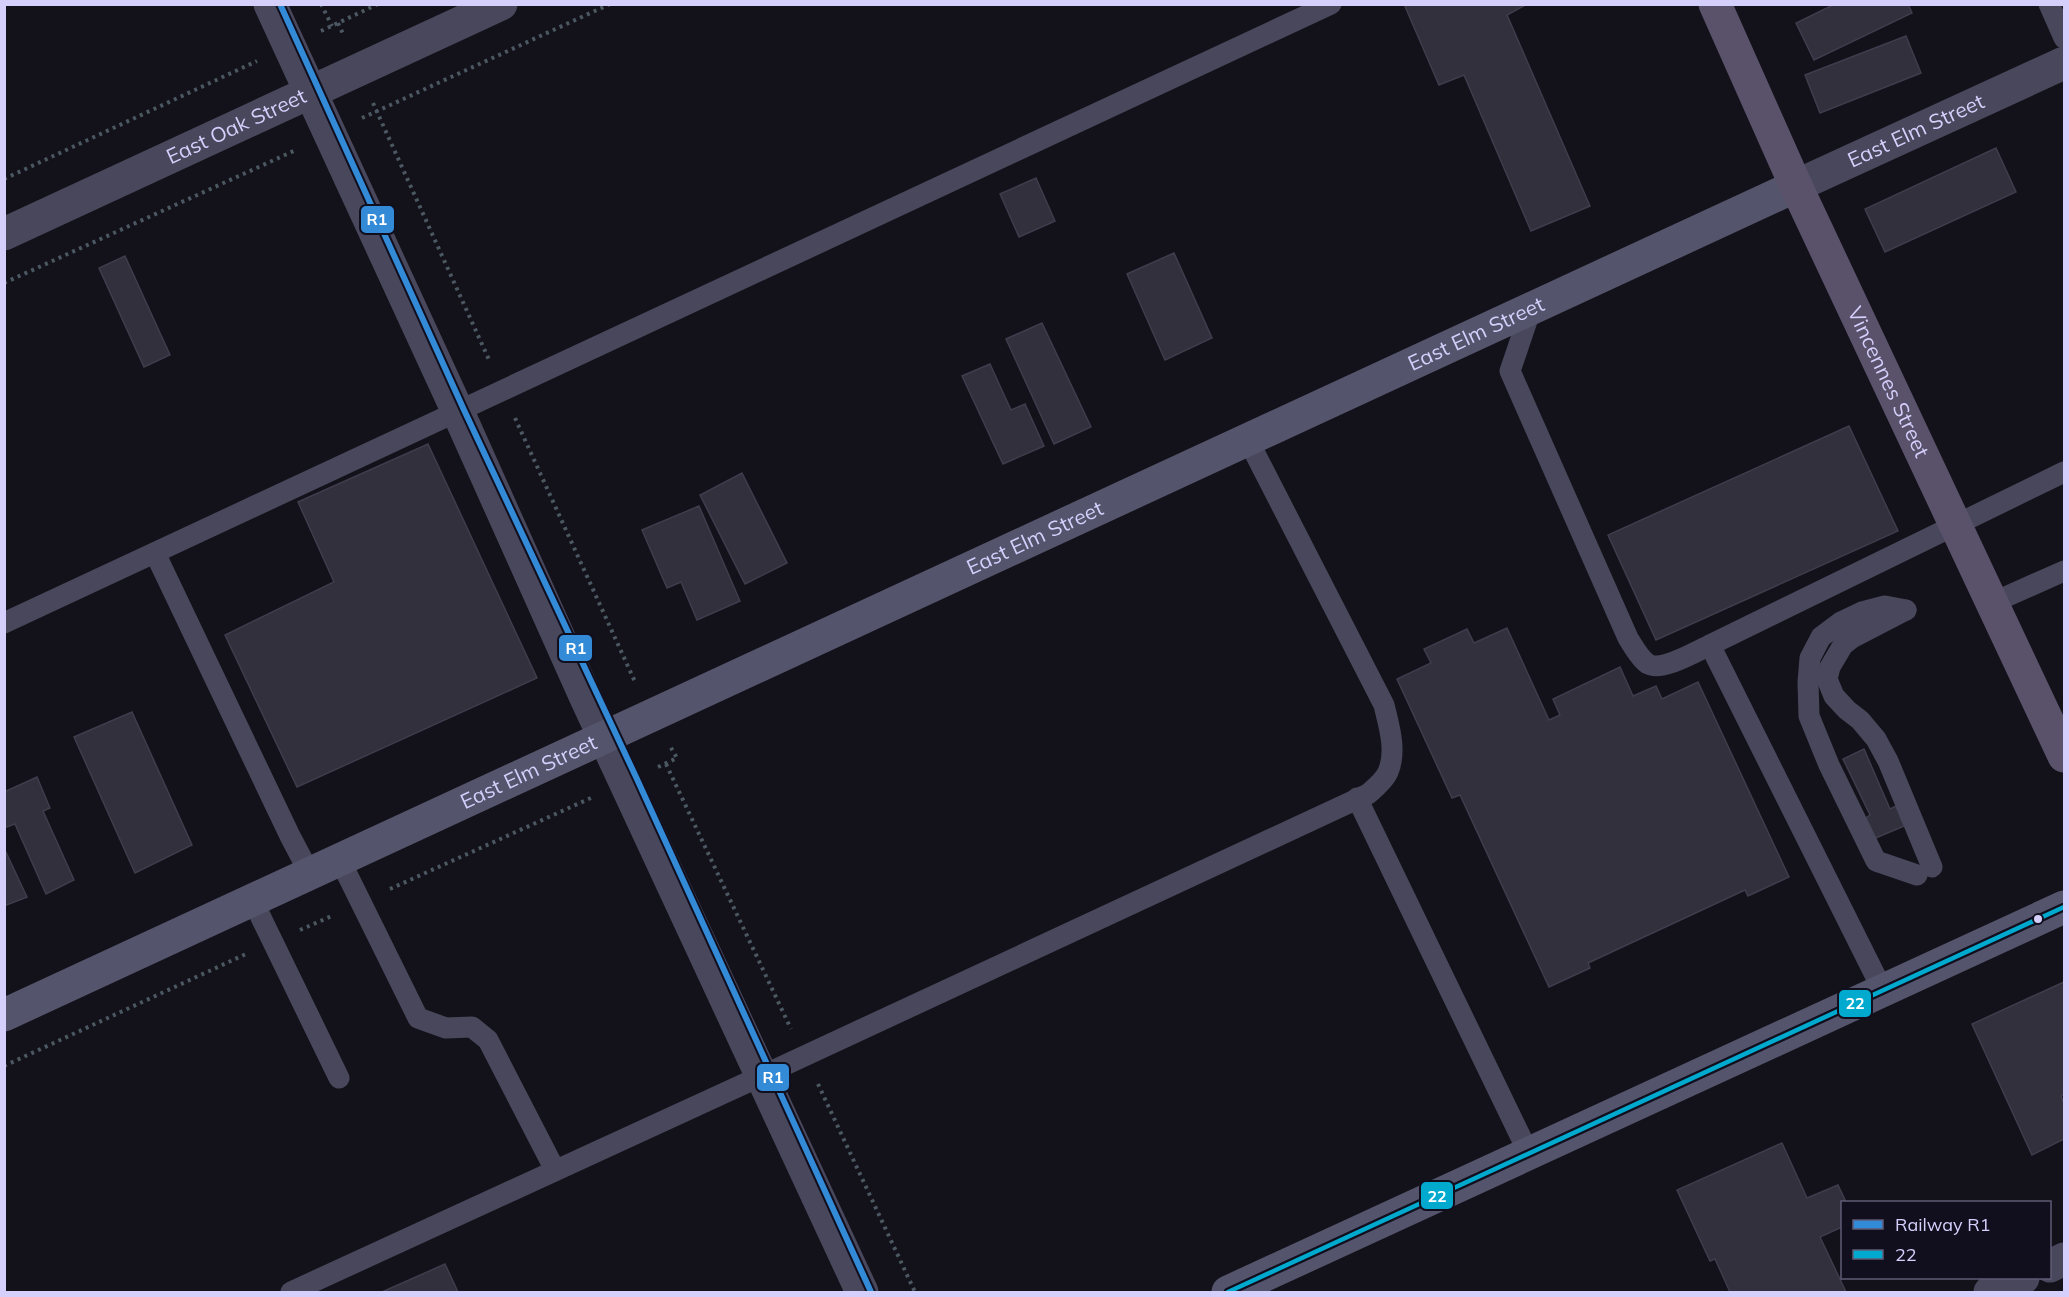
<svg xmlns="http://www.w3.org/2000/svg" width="2069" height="1297" viewBox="0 0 2069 1297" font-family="Mulish,sans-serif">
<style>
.building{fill:#31303c;stroke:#403c4d;stroke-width:1.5}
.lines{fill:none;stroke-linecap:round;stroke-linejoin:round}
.path{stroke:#4b5862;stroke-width:4;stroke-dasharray:3 4.5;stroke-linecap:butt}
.lane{stroke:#48475b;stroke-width:21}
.street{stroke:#48475b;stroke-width:33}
.secondary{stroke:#54546c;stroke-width:33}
.primary{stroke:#5a526b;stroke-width:33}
.bus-1-casing{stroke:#110e1e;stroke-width:9}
.bus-1{stroke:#00a9ce;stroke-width:4.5}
.rail-1-casing{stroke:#110e1e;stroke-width:10}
.rail-1{stroke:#338bd7;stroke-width:6}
.bus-dot{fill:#d4cffb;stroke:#110e1e;stroke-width:2}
.labels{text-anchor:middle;stroke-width:4.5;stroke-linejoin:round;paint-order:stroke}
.street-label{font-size:21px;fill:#d4cffb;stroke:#110e1e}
.line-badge{stroke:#110e1e;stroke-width:2}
.badge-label{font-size:16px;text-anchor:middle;font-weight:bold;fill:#fff}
</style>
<rect width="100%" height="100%" fill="#13121a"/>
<g class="building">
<polygon points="1404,4 1527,4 1507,15 1590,206 1531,231 1464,75 1439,85"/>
<polygon points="1835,4 1908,4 1912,13 1814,60 1796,23"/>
<polygon points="1906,36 1921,73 1820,113 1805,75"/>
<polygon points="1996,148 2016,192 1885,252 1865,209"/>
<polygon points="1036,178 1055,221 1019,237 1000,194"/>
<polygon points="1174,253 1212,338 1165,360 1127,274"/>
<polygon points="125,256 170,355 144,367 99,268"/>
<polygon points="1042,323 1091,427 1054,444 1006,339"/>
<polygon points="990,364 1011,410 1025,404 1044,446 1003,464 962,376"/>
<polygon points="1849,426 1898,531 1656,640 1608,535"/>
<polygon points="428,444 537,678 297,787 225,635 334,582 298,502"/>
<polygon points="742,473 787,563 745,584 700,495"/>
<polygon points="699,506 740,601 697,620 681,582 667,588 642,530"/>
<polygon points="1507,628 1549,720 1560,715 1553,699 1620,667 1633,696 1656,686 1662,699 1698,682 1789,877 1748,896 1745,890 1588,963 1590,968 1549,987 1460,795 1452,798 1397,679 1431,663 1424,649 1467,629 1474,643"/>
<polygon points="132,712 192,845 135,873 74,737"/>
<polygon points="1864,749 1890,809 1896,806 1904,826 1871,840 1863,820 1870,815 1843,759"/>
<polygon points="37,777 50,808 43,811 74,880 46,894 15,824 4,828 4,792"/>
<polygon points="4,848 27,897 4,906"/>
<polygon points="2064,982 2064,1094 2061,1096 2064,1104 2064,1139 2032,1155 1972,1024"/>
<polygon points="1782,1143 1807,1198 1838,1185 1846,1202 1842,1202 1842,1227 1820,1237 1846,1292 1730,1292 1715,1259 1710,1261 1677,1190"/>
<polygon points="445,1264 458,1292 382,1292"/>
</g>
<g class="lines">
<g class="path">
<polyline points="321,4 332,26"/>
<polyline points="338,23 344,36"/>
<polyline points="321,31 378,4"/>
<polyline points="373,103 490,362"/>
<polyline points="362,118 610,4"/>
<polyline points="4,179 257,61"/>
<polyline points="4,283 296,150"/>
<polyline points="515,418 636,684"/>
<polyline points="666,764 791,1029"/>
<polyline points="658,767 677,758 670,746"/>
<polyline points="390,889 593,797"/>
<polyline points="300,930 334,915"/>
<polyline points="4,1066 246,954"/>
<polyline points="818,1084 915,1292"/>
</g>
<g class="lane">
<polyline points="2049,4 2064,38"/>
<path d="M1531,309L1510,371L1628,638C1633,646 1640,659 1648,664C1662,672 1697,651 1710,645L2064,472"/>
<polyline points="155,553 290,836 310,874"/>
<polyline points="1992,603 2064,571"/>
<polyline points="1906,610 1885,606 1862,612 1841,622 1821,637 1810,658 1808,682 1809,716 1829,765 1876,861 1917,875"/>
<polyline points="1906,610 1852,638 1843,645 1830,667 1827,679 1834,696 1847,710 1860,720 1876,739 1888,761 1932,867"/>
<polyline points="4,623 1331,4"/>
<polyline points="1710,645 1883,991"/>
<polyline points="1357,798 1529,1154"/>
<polyline points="340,860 418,1018 446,1028 472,1027 488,1040 555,1170"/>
<polyline points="253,901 339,1078"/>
<path d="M291,1292L770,1072L1368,794C1375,788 1384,781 1388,772C1397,751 1389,726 1384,705L1248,440"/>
</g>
<g class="street">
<polyline points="270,4 458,412 586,698 862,1292"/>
<path id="s1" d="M1796,186L2064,63"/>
<path id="s2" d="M4,234L501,4"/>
<polyline points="2050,1266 2064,1259"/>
<polyline points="1990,1292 2023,1278"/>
</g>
<g class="secondary">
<path id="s3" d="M4,1015L1796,186"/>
<polyline points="1228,1292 2064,907"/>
</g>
<path class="primary" id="s4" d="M1715,4L1796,186L2064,756"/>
<g class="bus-1-casing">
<polyline id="bus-1" points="1228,1292 2064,907"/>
</g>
<use href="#bus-1" class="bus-1"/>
<g class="rail-1-casing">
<polyline id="rail-1" points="280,4 464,410 636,777 871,1292"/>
</g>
<use href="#rail-1" class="rail-1"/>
</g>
<circle class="bus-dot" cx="2038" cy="919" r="5"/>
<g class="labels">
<g class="street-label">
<text dy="7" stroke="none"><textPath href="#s2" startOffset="256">East Oak Street</textPath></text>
<text dy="7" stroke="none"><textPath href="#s1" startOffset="132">East Elm Street</textPath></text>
<text dy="7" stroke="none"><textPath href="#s3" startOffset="1622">East Elm Street</textPath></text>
<text dy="7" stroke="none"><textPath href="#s4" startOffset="416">Vincennes Street</textPath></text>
<text dy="7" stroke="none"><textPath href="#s3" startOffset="1136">East Elm Street</textPath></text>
<text dy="7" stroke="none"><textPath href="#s3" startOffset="578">East Elm Street</textPath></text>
</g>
</g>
<g class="line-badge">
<rect x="360" y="205" width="35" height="29" rx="6" fill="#338bd7"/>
<rect x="558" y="634" width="35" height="28" rx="6" fill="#338bd7"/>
<rect x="1838" y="989" width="34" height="29" rx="6" fill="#00a9ce"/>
<rect x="756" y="1063" width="34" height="29" rx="6" fill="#338bd7"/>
<rect x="1420" y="1181" width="34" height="29" rx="6" fill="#00a9ce"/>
</g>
<g class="badge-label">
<text x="377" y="225">R1</text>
<text x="576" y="654">R1</text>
<text x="1855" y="1009">22</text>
<text x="773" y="1083">R1</text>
<text x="1437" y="1202">22</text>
</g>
<rect width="2069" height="1297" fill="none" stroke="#d4cffb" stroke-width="12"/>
<rect x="1841" y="1201" width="210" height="78" fill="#110e1e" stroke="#5f5b76" stroke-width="1.5"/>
<rect x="1853" y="1220" width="30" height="9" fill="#338bd7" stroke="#5f5b76" stroke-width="1.5"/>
<text x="1895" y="1231" font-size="18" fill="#d4cffb">Railway R1</text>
<rect x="1853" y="1250" width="30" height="9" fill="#00a9ce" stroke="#5f5b76" stroke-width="1.5"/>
<text x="1895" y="1261" font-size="18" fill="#d4cffb">22</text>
</svg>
